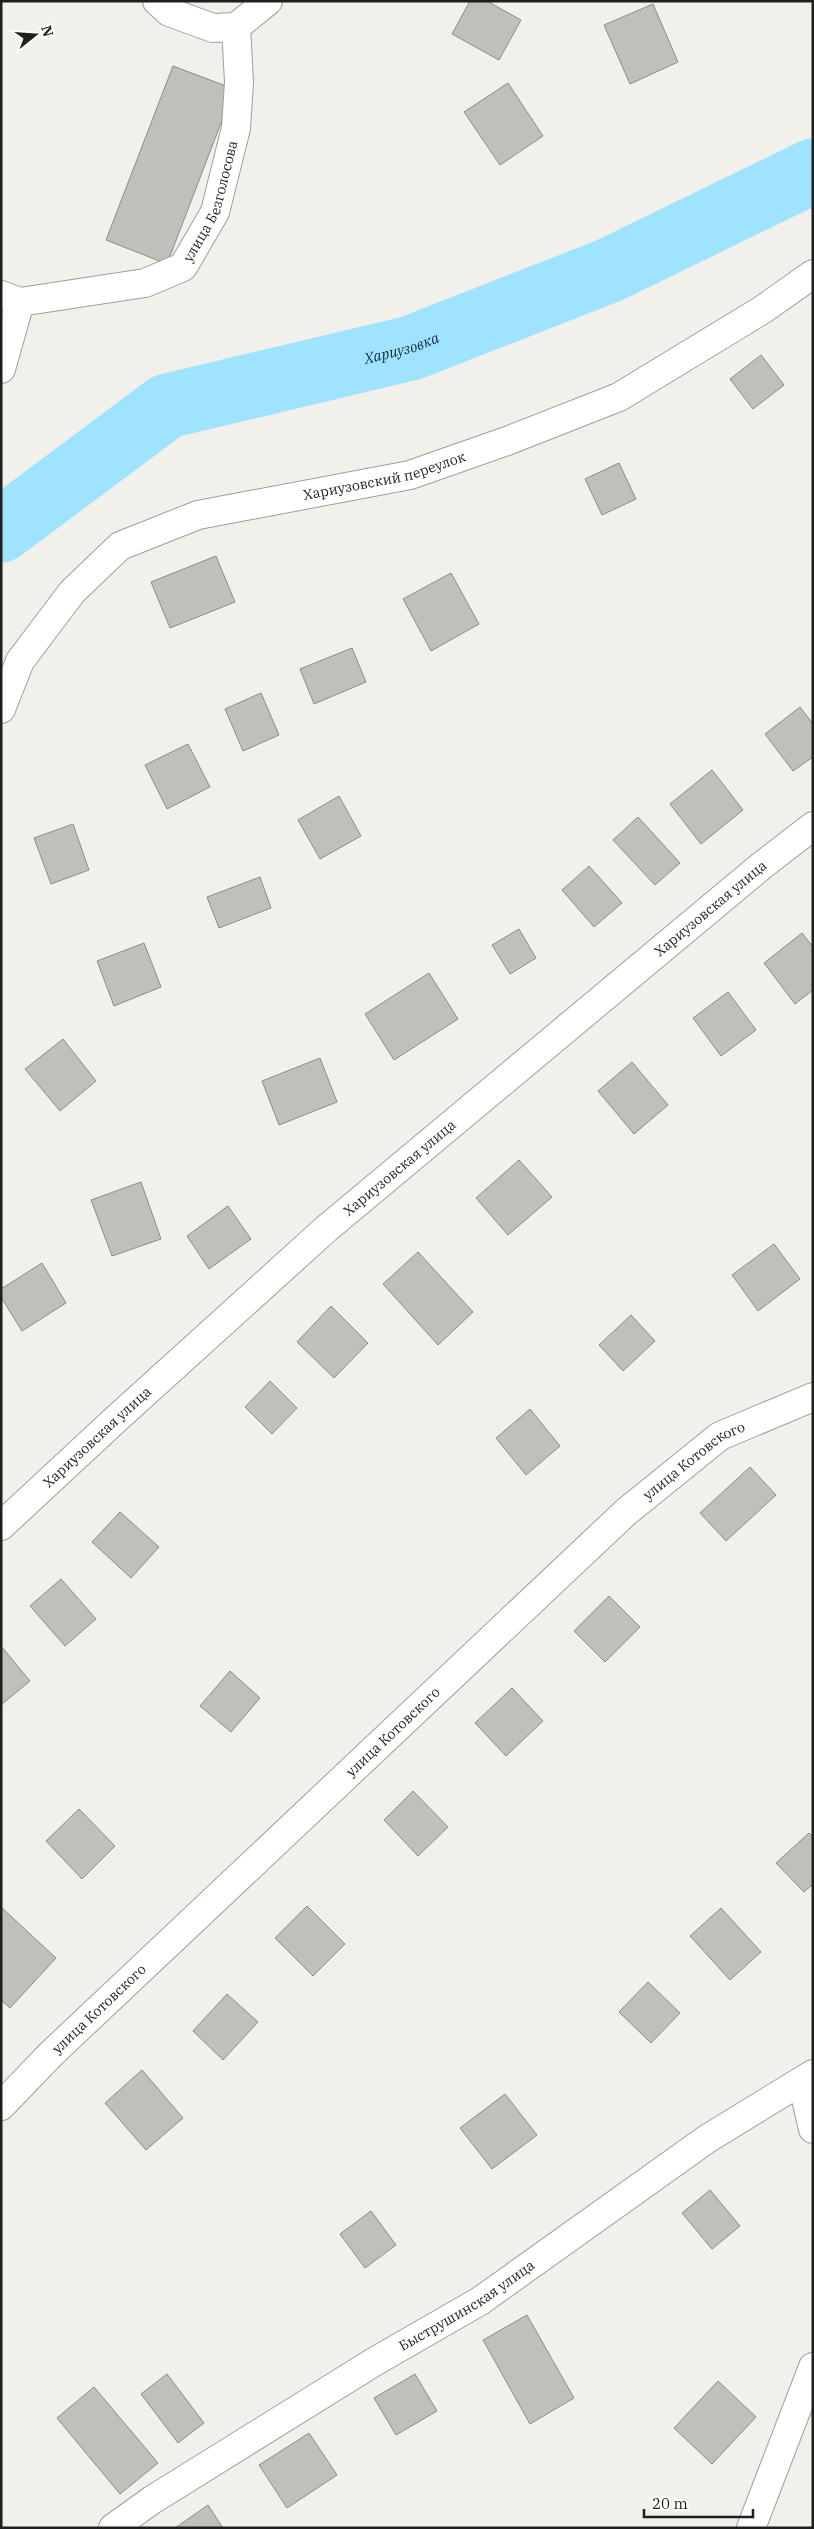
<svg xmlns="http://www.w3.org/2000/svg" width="814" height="2529" viewBox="0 0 814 2529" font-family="'IBM Plex Serif',serif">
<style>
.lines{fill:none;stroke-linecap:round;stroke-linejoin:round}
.river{stroke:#a0e3fe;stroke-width:65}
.building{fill:#c0c0ba;stroke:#8d8c87}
.minor-casing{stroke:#9f9e99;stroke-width:30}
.minor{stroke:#fff;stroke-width:28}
.labels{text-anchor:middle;stroke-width:4.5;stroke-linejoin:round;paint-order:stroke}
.street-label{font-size:14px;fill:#1f1f1d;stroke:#fefdf8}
.water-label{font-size:15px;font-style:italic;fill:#10303c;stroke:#fefdf8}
</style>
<rect width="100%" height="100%" fill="#f1f0ea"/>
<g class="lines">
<path class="river" id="s1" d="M1,530L167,406L411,348L610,270L813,171"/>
</g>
<g class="building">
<polygon points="470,1 487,1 521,20 499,60 452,34"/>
<polygon points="653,4 678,62 630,84 604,25"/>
<polygon points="173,66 234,89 167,264 106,240"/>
<polygon points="508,83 543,136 500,165 464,112"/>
<polygon points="761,355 784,385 753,409 730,379"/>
<polygon points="619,463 636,499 602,515 585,479"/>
<polygon points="216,556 235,602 170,628 151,582"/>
<polygon points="451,573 479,624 431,651 403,599"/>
<polygon points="352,648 366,682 314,704 300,669"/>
<polygon points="261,693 279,735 243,751 225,709"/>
<polygon points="800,707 813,724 813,757 793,771 765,734"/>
<polygon points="188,744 210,787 167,809 145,765"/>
<polygon points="712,770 743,810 701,844 670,804"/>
<polygon points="339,796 361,836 320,859 298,820"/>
<polygon points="638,817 680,863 655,885 613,840"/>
<polygon points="73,824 89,870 51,884 34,838"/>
<polygon points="589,866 622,903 594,927 562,890"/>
<polygon points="260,877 271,908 219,928 207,897"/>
<polygon points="519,929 536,958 510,974 492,945"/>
<polygon points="802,933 813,947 813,990 795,1004 764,963"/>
<polygon points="144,943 161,987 114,1006 97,961"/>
<polygon points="429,973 458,1019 394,1060 365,1014"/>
<polygon points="728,992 756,1030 721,1056 693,1018"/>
<polygon points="63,1039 96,1081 60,1111 25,1069"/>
<polygon points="320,1058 337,1102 279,1125 262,1081"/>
<polygon points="632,1062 668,1105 634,1134 598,1091"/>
<polygon points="519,1160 552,1197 508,1235 476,1198"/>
<polygon points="141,1182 161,1239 112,1256 91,1200"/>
<polygon points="228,1206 251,1239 209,1269 187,1236"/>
<polygon points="774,1244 800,1279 758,1311 732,1275"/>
<polygon points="418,1252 473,1312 438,1345 383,1284"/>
<polygon points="42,1263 66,1303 22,1331 1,1297 1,1289"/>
<polygon points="331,1306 368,1343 334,1378 297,1342"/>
<polygon points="631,1315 655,1341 623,1371 599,1345"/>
<polygon points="270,1381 297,1408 272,1434 245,1407"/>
<polygon points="530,1409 560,1446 526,1475 496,1438"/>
<polygon points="750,1467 776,1495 726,1541 700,1513"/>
<polygon points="120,1512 159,1547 131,1578 92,1542"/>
<polygon points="61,1579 96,1619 65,1646 30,1606"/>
<polygon points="609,1596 640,1627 605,1662 574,1631"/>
<polygon points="1,1646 30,1681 1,1705"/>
<polygon points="230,1671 260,1698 231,1732 200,1706"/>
<polygon points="512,1688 543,1721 506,1756 475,1723"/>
<polygon points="413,1791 448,1827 418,1856 384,1820"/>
<polygon points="79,1809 115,1846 82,1879 46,1841"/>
<polygon points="809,1833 813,1837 813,1884 804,1892 776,1863"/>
<polygon points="307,1906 345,1944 313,1976 275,1938"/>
<polygon points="1,1907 56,1958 10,2008 1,2000"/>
<polygon points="721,1908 761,1952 730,1980 690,1936"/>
<polygon points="648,1982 680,2013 651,2043 619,2012"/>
<polygon points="227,1994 258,2022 223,2060 193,2031"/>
<polygon points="142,2070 183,2118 146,2150 105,2103"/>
<polygon points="505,2094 537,2135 492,2169 460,2128"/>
<polygon points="710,2190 740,2226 712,2249 682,2213"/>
<polygon points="371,2211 396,2245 365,2268 340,2234"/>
<polygon points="527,2315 574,2398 530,2424 483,2340"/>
<polygon points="167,2374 204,2423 178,2443 141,2394"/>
<polygon points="415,2374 437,2411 396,2435 374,2398"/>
<polygon points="718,2381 756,2417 712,2464 674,2428"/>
<polygon points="94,2387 158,2463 120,2494 57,2418"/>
<polygon points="309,2433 337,2475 287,2508 259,2465"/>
<polygon points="208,2505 223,2528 175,2528"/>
</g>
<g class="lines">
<g class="minor-casing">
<g id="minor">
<polyline points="157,1 169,12 213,28 236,27 268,1"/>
<path id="s2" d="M1,295L20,302L145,283L183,267L215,212L236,128L239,82L236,27"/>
<polyline points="1,369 20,302"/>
<path id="s3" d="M1,709L20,661L72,592L120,546L198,515L410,475L507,441L619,397L762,310L813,274"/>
<path id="s4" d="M1,1526L115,1420L326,1229L760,867L813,826"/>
<polyline points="802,2082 813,2129"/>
<path id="s5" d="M1,2106L51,2054L626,1512L720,1436L813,1397"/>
<path id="s6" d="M113,2528L152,2500L374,2362L480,2301L707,2139L813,2074"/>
<polyline points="751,2528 813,2367"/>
</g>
</g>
<use href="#minor" class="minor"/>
</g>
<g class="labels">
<g class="street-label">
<text dy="5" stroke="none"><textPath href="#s2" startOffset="260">улица Безголосова</textPath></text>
<text dy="5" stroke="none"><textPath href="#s3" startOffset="479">Хариузовский переулок</textPath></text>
<text dy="5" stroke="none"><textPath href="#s4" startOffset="941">Хариузовская улица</textPath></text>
<text dy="5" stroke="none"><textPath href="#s4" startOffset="536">Хариузовская улица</textPath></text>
<text dy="5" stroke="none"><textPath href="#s4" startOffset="131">Хариузовская улица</textPath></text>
<text dy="5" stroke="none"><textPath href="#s5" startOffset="948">улица Котовского</textPath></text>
<text dy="5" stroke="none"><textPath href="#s5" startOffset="542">улица Котовского</textPath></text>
<text dy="5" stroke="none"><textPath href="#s5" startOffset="138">улица Котовского</textPath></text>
<text dy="5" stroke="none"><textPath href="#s6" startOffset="418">Быструшинская улица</textPath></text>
</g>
<g class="water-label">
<text dy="5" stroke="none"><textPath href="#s1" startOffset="449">Хариузовка</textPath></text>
</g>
</g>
<rect width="814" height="2529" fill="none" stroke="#1f1f1d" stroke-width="5"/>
<g transform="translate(35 35) rotate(73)" stroke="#fefdf8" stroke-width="4" paint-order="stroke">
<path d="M0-4L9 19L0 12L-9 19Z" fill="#1f1f1d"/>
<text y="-8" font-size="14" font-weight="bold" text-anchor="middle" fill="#1f1f1d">N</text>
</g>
<path d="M644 2509v8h109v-8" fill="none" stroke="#1f1f1d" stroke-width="2.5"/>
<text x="652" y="2509" font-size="15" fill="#1f1f1d" stroke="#fefdf8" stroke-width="4" paint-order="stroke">20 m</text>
</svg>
